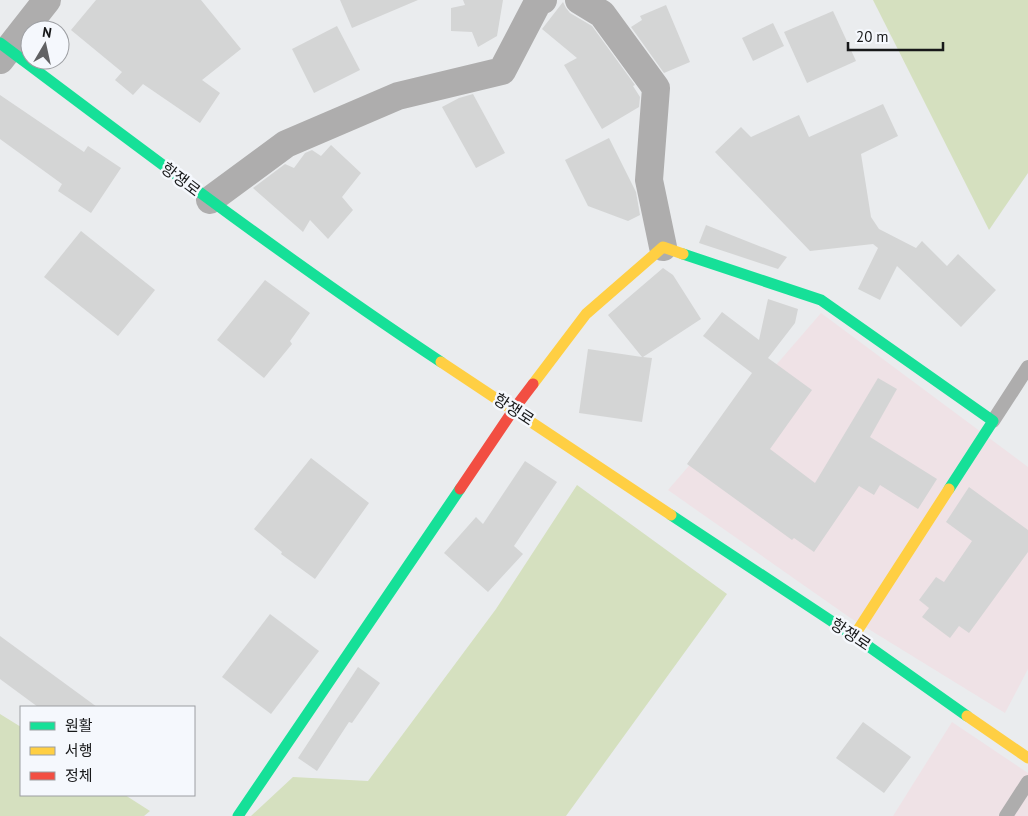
<svg xmlns="http://www.w3.org/2000/svg" width="1028" height="816" viewBox="0 0 1028 816" font-family="'PT Sans','Noto Sans KR',sans-serif">
<style>
.commercial{fill:#efe2e6}
.green{fill:#d5e0bf}
.building{fill:#d4d5d5}
.lines{fill:none;stroke-linecap:round;stroke-linejoin:round}
.lane{stroke:#aeadad;stroke-width:14}
.street{stroke:#aeadad;stroke-width:28}
.fast{stroke:#16e098;stroke-width:11}
.slow{stroke:#ffcf43;stroke-width:11}
.jam{stroke:#f24e42;stroke-width:11}
.labels{text-anchor:middle;stroke-width:5;stroke-linejoin:round;paint-order:stroke}
.street-label{font-size:16px;fill:#171819;stroke:#f5f8fd}
</style>
<rect width="100%" height="100%" fill="#eaecee"/>
<g class="commercial">
<polygon points="821,313 1028,467 1028,669 1005,713 849,617 668,490"/>
<polygon points="952,722 1028,773 1028,816 893,816"/>
</g>
<g class="green">
<polygon points="873,0 1028,0 1028,173 989,230"/>
<polygon points="577,485 727,594 566,816 251,816 293,777 368,781 496,609"/>
<polygon points="0,714 21,727 21,795 125,795 150,811 144,816 0,816"/>
</g>
<g class="building">
<polygon points="96,0 201,0 241,49 202,80 220,93 200,123 143,84 133,95 115,80 122,72 71,30"/>
<polygon points="340,0 418,0 352,28"/>
<polygon points="463,0 503,0 497,36 478,47 472,32 451,31 451,8 465,5"/>
<polygon points="563,2 566,8 570,13 592,26 635,85 633,86 640,97 639,107 602,129 564,65 577,58 542,29"/>
<polygon points="666,5 690,62 664,73 631,27 642,20 640,16"/>
<polygon points="833,11 856,61 807,83 784,32"/>
<polygon points="773,23 784,46 753,61 742,38"/>
<polygon points="337,26 360,70 314,93 292,49"/>
<polygon points="473,94 505,153 476,168 442,107 459,98"/>
<polygon points="0,95 84,152 88,146 121,168 91,213 58,191 62,184 0,139"/>
<polygon points="883,104 898,136 861,154 871,217 879,229 916,248 922,241 947,266 958,254 996,290 961,327 897,266 880,300 858,289 878,248 873,244 810,251 715,152 741,127 751,137 799,115 809,137"/>
<polygon points="609,138 636,192 640,215 628,221 588,206 565,160"/>
<polygon points="331,145 361,173 342,197 353,210 328,239 310,220 303,232 253,188 285,164 294,168 305,153 312,150 321,156"/>
<polygon points="706,225 787,257 778,269 699,243"/>
<polygon points="81,231 155,290 118,336 44,277"/>
<polygon points="663,268 673,275 701,319 643,357 652,358 642,422 579,413 588,349 642,357 608,315"/>
<polygon points="265,280 310,313 290,341 292,344 264,378 217,340"/>
<polygon points="768,299 798,309 795,323 768,358 812,390 770,449 815,483 878,378 897,389 870,437 937,479 918,509 880,485 874,495 859,486 814,552 794,538 792,540 687,464 752,373 703,336 722,312 759,340"/>
<polygon points="311,458 369,503 315,579 281,554 282,552 254,529"/>
<polygon points="525,461 557,482 514,546 523,554 488,592 444,553 476,517 483,524"/>
<polygon points="969,487 1028,530 1028,552 969,633 959,626 950,638 922,617 929,608 919,600 936,577 944,582 972,541 946,522"/>
<polygon points="270,614 319,651 271,714 222,677"/>
<polygon points="0,636 97,707 38,707 0,679"/>
<polygon points="358,667 380,683 352,723 349,722 317,771 298,758"/>
<polygon points="863,722 911,757 884,793 836,758"/>
</g>
<g class="lines">
<g class="lane">
<polyline points="993,421 1028,367"/>
<polyline points="1006,816 1028,782"/>
</g>
<g class="street">
<polyline points="579,0 602,14 656,88 649,180 663,247"/>
<polyline points="0,60 47,0"/>
<polyline points="210,200 286,144 398,96 502,71 538,2 543,0"/>
</g>
<g class="fast">
<path d="M0,43C145,152 290,262 441,362"/>
<polyline points="683,254 821,300 993,421 949,489"/>
<polyline points="671,515 854,636 967,716"/>
<polyline points="238,816 460,489"/>
</g>
<g class="slow">
<polyline points="441,362 671,515"/>
<polyline points="533,384 586,314 663,247 683,254"/>
<polyline points="854,636 949,489"/>
<polyline points="967,716 1028,758"/>
</g>
<polyline class="jam" points="460,489 514,409 533,384"/>
</g>
<g class="labels">
<g class="street-label">
<text transform="translate(181 179) rotate(37)" y="6">항쟁로</text>
<text transform="translate(514 409) rotate(33)" y="6">항쟁로</text>
<text transform="translate(851 634) rotate(34)" y="6">항쟁로</text>
</g>
</g>
<rect x="20" y="706" width="175" height="90" fill="#f5f8fd" stroke="#9c9ea2"/>
<rect x="30" y="722" width="25" height="8" fill="#16e098" stroke="#9c9ea2"/>
<text x="65" y="731" font-size="15" fill="#171819">원활</text>
<rect x="30" y="747" width="25" height="8" fill="#ffcf43" stroke="#9c9ea2"/>
<text x="65" y="756" font-size="15" fill="#171819">서행</text>
<rect x="30" y="772" width="25" height="8" fill="#f24e42" stroke="#9c9ea2"/>
<text x="65" y="781" font-size="15" fill="#171819">정체</text>
<g transform="translate(45 45) rotate(9)"><circle r="24" fill="#f5f8fd" stroke="#9c9ea2"/>
<path d="M0-4L9 19L0 12L-9 19Z" fill="#616264"/>
<text y="-8" font-size="14" font-weight="bold" text-anchor="middle" fill="#171819">N</text>
</g>
<path d="M848 42v8h95v-8" fill="none" stroke="#171819" stroke-width="2.5"/>
<text x="856" y="42" font-size="15" fill="#171819" stroke="#f5f8fd" stroke-width="4" paint-order="stroke">20 m</text>
</svg>
